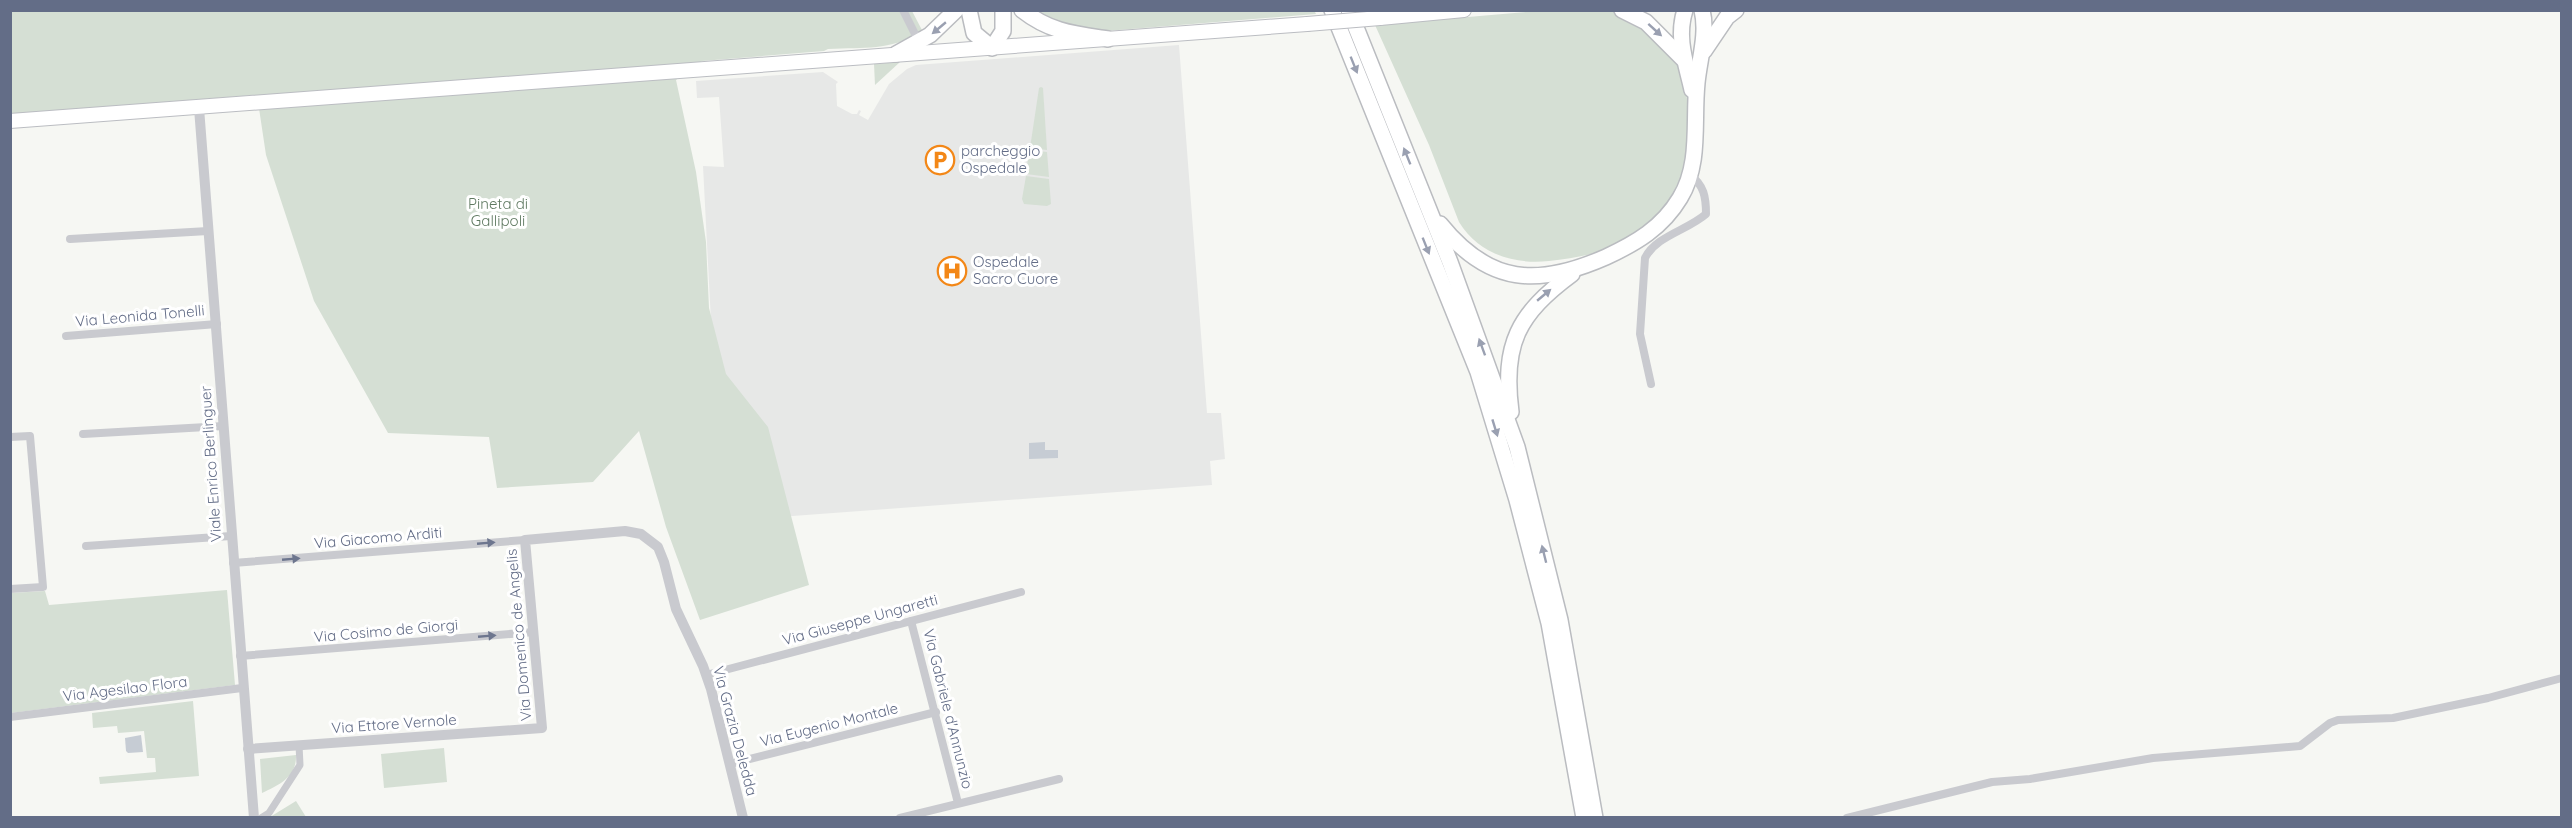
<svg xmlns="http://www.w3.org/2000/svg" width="2572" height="828" viewBox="0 0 2572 828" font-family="Quicksand,sans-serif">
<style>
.built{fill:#e7e8e7}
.green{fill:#d5dfd4}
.water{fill:#c6ccd4}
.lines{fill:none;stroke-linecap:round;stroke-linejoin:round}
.primary-casing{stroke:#bbbdc2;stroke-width:16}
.trunk-casing{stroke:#babcc0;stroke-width:18}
.pedestrian{stroke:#c9cacf;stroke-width:7}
.minor{stroke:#c9cacf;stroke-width:8}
.tertiary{stroke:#c9cacf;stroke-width:10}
.primary{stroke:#fff;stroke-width:14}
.trunk{stroke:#fff;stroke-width:15}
.primary-bridge-casing{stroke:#bbbdc2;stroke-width:16;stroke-linecap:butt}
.primary-bridge{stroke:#fff;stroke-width:14}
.oneway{fill:#9aa0b1}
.oneway2{fill:#6d768e}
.labels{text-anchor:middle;stroke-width:6;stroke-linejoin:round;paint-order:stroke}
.poi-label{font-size:15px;fill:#636d87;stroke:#fff;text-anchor:start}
.park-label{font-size:15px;fill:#5f7961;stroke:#fff}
.street-label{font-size:15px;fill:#636d87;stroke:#fff}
</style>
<rect width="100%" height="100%" fill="#f6f7f3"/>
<polygon class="built" points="1179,45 1207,413 1221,413 1225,459 1210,461 1212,485 725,521 719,477 703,166 724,167 719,97 697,98 696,81 823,72 838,82 836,84 837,106 852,114 857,114 859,110 861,111 859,115 868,120 889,84 907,69 916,65"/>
<g class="green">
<path d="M1314,10L1316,14L1106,31C1071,30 1062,29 1031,11Z"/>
<path d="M1548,10C1575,11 1609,5 1633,19C1641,24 1673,56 1678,64C1684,74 1686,88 1687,99C1694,147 1684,195 1646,226C1640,231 1634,237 1628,241C1605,253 1575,258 1549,261C1513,265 1478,253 1459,222L1429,145L1375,25Z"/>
<path d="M11,11H912L923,32C887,51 866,47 828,49L824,51L702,61L676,80L696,172L706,242L709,308L726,374L768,427L809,585L700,620L666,527L639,431L593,482L497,488L489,437L388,433L314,301L266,155L257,95L11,114Z"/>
<polygon points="900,62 875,85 874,64"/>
<polygon points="1041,87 1043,88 1047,150 1030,148 1039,88"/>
<polygon points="1029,150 1047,152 1049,177 1026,174"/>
<polygon points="1026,176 1049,179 1051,204 1047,206 1024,204 1022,199"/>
<polygon points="227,590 235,685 11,713 11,593 45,591 49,605"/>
<polygon points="193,701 199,776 100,784 99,777 156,772 155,758 147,758 144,731 118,733 117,726 93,728 92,713"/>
<polygon points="444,748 447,782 384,788 381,754"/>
<path d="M296,755C297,777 279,785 262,793L260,759Z"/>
<polygon points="296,801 306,817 270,817"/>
</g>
<g class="water">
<polygon points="1045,442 1045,450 1058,450 1058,458 1029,459 1029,443"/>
<polygon points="141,735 143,752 128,753 126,751 125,738"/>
</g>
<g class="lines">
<g class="primary-casing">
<g id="primary">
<polyline points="1380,18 1464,10"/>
<polyline points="10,121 1307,24"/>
</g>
</g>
<g class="trunk-casing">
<g id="trunk">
<polyline points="969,10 974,33 992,48 1003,31 1003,10"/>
<path d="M1022,10C1050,32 1074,34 1108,39"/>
<polyline points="1332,10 1478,372 1517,500 1549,623 1584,818"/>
<polyline points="1349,10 1450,262 1517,447 1560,620 1595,818"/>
<polyline points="1622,10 1646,22 1683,59"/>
<path d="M1685,10C1676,38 1686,63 1692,90"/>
<polyline points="1704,51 1727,17 1736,10"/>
<polyline points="896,54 930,35 956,10"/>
<path d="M1440,224C1489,285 1538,287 1606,257C1636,243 1662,228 1680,198C1701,164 1693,121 1697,83C1699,60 1708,34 1702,10"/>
<path d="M1511,412C1502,344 1518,314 1572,274"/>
</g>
</g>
<polyline class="pedestrian" points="261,818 269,813 300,765 299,745"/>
<g class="minor">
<polyline points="903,10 919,42"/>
<polyline points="70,239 208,231"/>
<polyline points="66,336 217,324"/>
<path d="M1651,384L1640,334L1645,258C1656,236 1688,230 1706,214C1706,197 1704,185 1690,175"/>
<polyline points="83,434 224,426"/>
<polyline points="10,437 30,436 43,587 10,589"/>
<polyline points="86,546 231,536"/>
<polyline points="233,563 525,540"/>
<polyline points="911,621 958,803"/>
<polyline points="240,656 534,632"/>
<polyline points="706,675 1021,592"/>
<polyline points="10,717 242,688"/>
<polyline points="730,764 936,712"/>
<polyline points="900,818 1059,779"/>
<polyline points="1847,818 1992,782 2030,779 2153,758 2300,746 2330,723 2338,720 2393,718 2488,698 2562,678"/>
</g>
<g class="tertiary">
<polyline points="199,108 254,818"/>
<polyline points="248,749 542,728 525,540 625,531 641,534 658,547 664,562 676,609 703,666 711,689 743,818"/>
</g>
<use href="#primary" class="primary"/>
<use href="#trunk" class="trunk"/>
<g class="primary-bridge-casing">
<polyline id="primary-bridge" points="1307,24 1380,18"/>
</g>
<use href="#primary-bridge" class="primary-bridge"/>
</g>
<defs><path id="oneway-solid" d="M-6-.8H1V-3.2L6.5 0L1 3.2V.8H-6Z" transform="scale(1.5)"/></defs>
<g class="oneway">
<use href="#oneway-solid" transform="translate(939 28) rotate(140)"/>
<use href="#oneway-solid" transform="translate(1655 30) rotate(42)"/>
<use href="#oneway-solid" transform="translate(1354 65) rotate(68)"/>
<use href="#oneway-solid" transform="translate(1407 156) rotate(-112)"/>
<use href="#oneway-solid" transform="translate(1426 246) rotate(68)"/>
<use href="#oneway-solid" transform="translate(1544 295) rotate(-40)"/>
<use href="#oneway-solid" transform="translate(1482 347) rotate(-110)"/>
<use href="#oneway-solid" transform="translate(1495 428) rotate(73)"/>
<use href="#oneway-solid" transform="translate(1544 554) rotate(-104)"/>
</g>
<g class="oneway2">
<use href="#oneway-solid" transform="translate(486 543) rotate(-5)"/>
<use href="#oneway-solid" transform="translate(291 559) rotate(-5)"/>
<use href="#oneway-solid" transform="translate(487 636) rotate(-5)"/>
</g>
<defs>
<g id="parking-ring" transform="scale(1.5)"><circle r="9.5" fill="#fff" stroke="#f38717" stroke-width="1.5"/><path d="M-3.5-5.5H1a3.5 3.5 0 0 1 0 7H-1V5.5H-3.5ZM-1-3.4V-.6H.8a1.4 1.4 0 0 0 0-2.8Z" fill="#f38717"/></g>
<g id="hospital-ring" transform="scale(1.5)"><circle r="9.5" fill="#fff" stroke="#f38717" stroke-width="1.5"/><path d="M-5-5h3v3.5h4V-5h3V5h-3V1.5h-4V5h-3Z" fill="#f38717"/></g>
</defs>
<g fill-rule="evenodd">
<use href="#parking-ring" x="940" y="160"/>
<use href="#hospital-ring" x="952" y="271"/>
</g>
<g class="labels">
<g class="poi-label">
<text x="961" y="156">parcheggio<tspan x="961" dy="17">Ospedale</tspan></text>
<text x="973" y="267">Ospedale<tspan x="973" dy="17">Sacro Cuore</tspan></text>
</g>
<g class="park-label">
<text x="498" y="209">Pineta di<tspan x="498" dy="17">Gallipoli</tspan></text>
</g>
<g class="street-label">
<text transform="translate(140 316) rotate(-5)" y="5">Via Leonida Tonelli</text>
<text transform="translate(211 464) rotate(-94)" y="5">Viale Enrico Berlinguer</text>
<text transform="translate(378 538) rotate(-5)" y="5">Via Giacomo Arditi</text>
<text transform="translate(860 620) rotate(-15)" y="5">Via Giuseppe Ungaretti</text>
<text transform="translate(386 631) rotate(-5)" y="5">Via Cosimo de Giorgi</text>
<text transform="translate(519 635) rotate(-95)" y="5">Via Domenico de Angelis</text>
<text transform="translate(125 689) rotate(-7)" y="5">Via Agesilao Flora</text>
<text transform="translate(948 709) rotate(76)" y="5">Via Gabriele d'Annunzio</text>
<text transform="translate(394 724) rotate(-4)" y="5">Via Ettore Vernole</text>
<text transform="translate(829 725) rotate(-14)" y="5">Via Eugenio Montale</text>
<text transform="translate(735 731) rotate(75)" y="5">Via Grazia Deledda</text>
</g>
</g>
<rect width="2572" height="828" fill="none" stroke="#636d87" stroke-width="24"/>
</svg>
